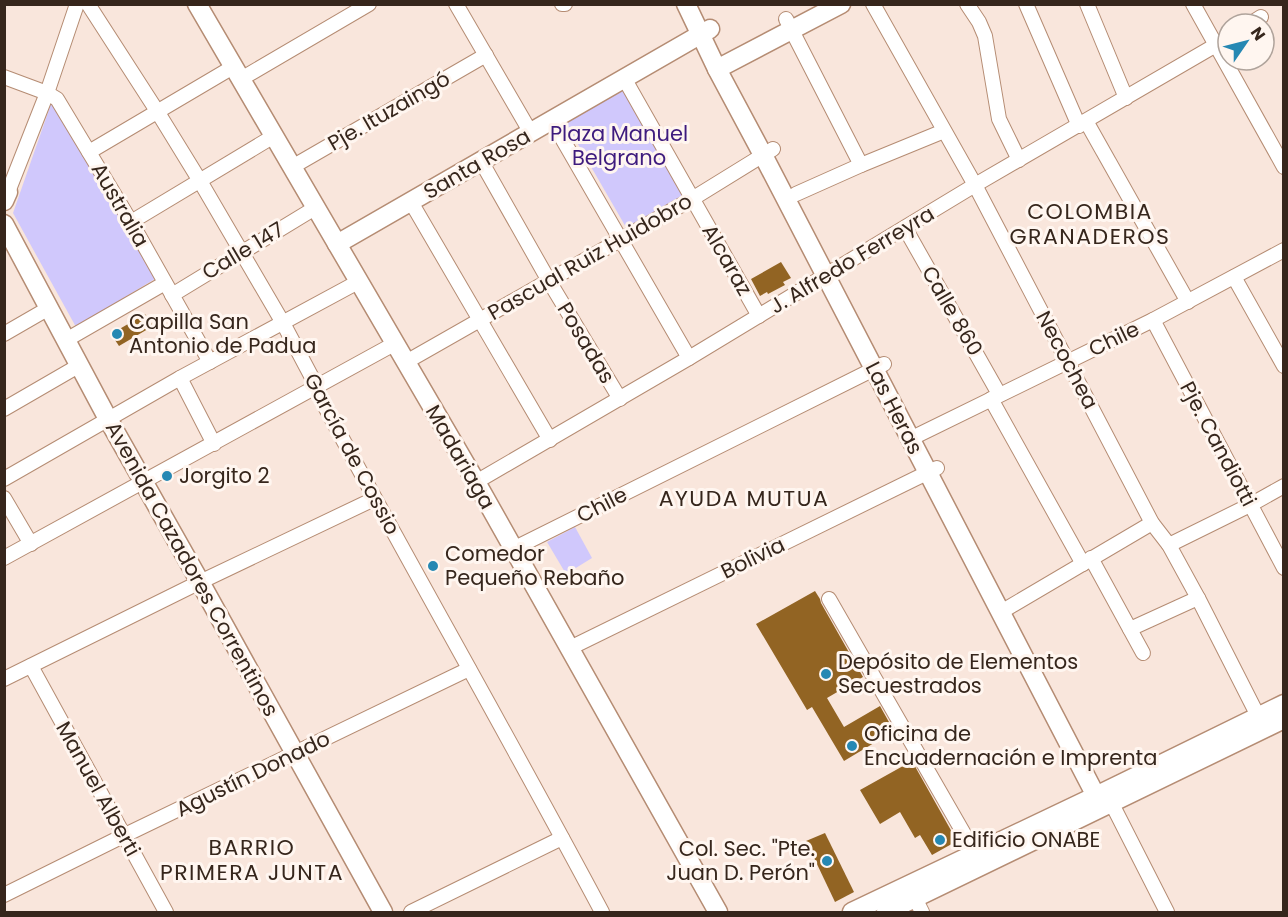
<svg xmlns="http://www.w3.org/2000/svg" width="1288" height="917" viewBox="0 0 1288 917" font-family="Poppins,sans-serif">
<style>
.green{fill:#d0c8fc}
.building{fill:#926423}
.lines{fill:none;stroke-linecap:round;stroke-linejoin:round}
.street-casing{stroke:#b58c73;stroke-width:16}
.secondary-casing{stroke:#b58c73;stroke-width:21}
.street{stroke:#fff;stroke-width:14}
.secondary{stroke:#fff;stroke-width:18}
.poi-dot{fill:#2688b3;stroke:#fff6f0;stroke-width:2}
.labels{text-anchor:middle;stroke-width:6;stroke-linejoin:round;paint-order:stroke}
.street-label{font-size:21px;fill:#36261c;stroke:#fff6f0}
.park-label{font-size:21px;fill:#3e1b7e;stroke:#fff6f0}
.poi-label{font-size:21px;fill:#36261c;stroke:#fff6f0;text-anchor:start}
.neighbourhood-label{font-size:22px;letter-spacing:1.5px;fill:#36261c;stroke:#fff6f0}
</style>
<rect width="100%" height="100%" fill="#f9e6dc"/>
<g class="green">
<polygon points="624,86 687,197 627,229 564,120"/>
<polygon points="52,101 158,277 76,327 13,213"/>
<polygon points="575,527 592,558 566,574 547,542"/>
</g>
<g class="building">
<polygon points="781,262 791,278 783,282 785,285 768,294 767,292 760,296 751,279"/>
<polygon points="145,314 153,326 119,346 111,334"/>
<polygon points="815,591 820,599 821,603 863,677 827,698 844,727 880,706 894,731 844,761 812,707 807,710 756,624"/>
<polygon points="912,761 957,841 932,855 920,835 915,838 900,812 880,824 860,790"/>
<polygon points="825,833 854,892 835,902 806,841"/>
</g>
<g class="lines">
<g class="street-casing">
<g id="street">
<path d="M88,4L157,111L200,181L283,323L317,387L322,401C414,572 511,741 602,912"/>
<polyline points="456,4 531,133"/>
<polyline points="562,4 565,4"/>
<polyline points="873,4 975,185 1152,523 1169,545 1198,598 1258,716"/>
<polyline points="967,4 979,22 985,36 999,119 1019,160"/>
<polyline points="1026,4 1079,126"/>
<polyline points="1087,4 1126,98"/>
<polyline points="1193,4 1284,167"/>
<polyline points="786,19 861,165"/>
<polyline points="1250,24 1261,17"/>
<polyline points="4,77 47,93 57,99 131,222 210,362"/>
<polyline points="624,78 759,316"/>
<polyline points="241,79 369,4"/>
<polyline points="552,121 689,358"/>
<polyline points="1086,121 1188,302"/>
<polyline points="89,152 233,67"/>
<polyline points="481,161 549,281 620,399"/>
<polyline points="292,167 486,55"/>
<polyline points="8,192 47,93 77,4"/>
<polyline points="796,194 861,165 944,131"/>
<polyline points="411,202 550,440"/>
<polyline points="131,222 274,136"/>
<polyline points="905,228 999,394"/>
<polyline points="1234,277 1284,366"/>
<polyline points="172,295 315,208"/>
<polyline points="1153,320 1284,568"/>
<polyline points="4,334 49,308"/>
<polyline points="66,340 165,283"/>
<polyline points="406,362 692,199 773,149"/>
<polyline points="180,378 214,444"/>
<polyline points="991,399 1083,564"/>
<polyline points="4,409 80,365"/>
<polyline points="910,439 1153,320 1284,250"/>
<polyline points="4,479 180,378 358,282"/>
<polyline points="476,482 689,358 975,185 1228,38"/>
<polyline points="4,498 31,544"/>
<polyline points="1169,545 1250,505 1284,486"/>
<polyline points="513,549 884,364"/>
<polyline points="4,558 394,344"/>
<polyline points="1091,558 1143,653"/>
<polyline points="829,599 975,853"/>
<polyline points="1001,612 1152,523"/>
<polyline points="1130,629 1198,598"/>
<polyline points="570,648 937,468"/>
<polyline points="31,666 166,912"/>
<polyline points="4,679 200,582 374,499"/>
<polyline points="1112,804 1167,912"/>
<polyline points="911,890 922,912"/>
<polyline points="4,895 123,836 469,669"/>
<polyline points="411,912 562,838"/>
</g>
</g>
<g class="secondary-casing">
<g id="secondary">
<polyline points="197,4 476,482 718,912"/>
<polyline points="686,4 717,69 763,155 1096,796 1112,804"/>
<polyline points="717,69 841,4"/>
<polyline points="4,191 8,192 4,201"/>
<polyline points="4,224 108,419 200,582 383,912"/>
<polyline points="337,244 710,29"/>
<polyline points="852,912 1096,796 1284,704"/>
<polyline points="886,912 1284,719"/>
</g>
</g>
<use href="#street" class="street"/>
<use href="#secondary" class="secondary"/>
</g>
<g class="poi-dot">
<circle cx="117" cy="334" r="6"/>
<circle cx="167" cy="476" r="6"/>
<circle cx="433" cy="566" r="6"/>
<circle cx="826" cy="674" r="6"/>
<circle cx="852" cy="746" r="6"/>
<circle cx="940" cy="840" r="6"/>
<circle cx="827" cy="861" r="6"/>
</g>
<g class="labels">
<g class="street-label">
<text transform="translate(389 111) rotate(-30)" y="7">Pje. Ituzaingó</text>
<text transform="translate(477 164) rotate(-30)" y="7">Santa Rosa</text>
<text transform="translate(120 205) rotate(60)" y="7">Australia</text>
<text transform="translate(243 251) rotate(-31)" y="7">Calle 147</text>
<text transform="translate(590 257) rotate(-30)" y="7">Pascual Ruiz Huidobro</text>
<text transform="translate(727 260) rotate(60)" y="7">Alcaraz</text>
<text transform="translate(852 260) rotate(-31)" y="7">J. Alfredo Ferreyra</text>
<text transform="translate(952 311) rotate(60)" y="7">Calle 860</text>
<text transform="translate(1114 339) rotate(-26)" y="7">Chile</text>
<text transform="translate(586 343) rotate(59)" y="7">Posadas</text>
<text transform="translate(1067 360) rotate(62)" y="7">Necochea</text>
<text transform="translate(894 408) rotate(63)" y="7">Las Heras</text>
<text transform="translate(1218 444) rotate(62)" y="7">Pje. Candiotti</text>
<text transform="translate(352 454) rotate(62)" y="7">García de Cossio</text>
<text transform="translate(460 457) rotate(60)" y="7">Madariaga</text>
<text transform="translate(602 505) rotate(-27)" y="7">Chile</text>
<text transform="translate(753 558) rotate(-26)" y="7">Bolivia</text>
<text transform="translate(192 569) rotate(61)" y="7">Avenida Cazadores Correntinos</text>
<text transform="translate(253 774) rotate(-26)" y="7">Agustín Donado</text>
<text transform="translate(98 789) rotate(61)" y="7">Manuel Alberti</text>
</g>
<g class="park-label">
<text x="619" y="141">Plaza Manuel<tspan x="619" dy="24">Belgrano</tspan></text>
</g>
<g class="poi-label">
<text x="129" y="329">Capilla San<tspan x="129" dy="24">Antonio de Padua</tspan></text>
<text x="179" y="483">Jorgito 2</text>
<text x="445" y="561">Comedor<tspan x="445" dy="24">Pequeño Rebaño</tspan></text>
<text x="838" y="669">Depósito de Elementos<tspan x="838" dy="24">Secuestrados</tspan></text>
<text x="864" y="741">Oficina de<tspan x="864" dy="24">Encuadernación e Imprenta</tspan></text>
<text x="952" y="847">Edificio ONABE</text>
<text x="815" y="856" text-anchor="end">Col. Sec. "Pte.<tspan x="815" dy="24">Juan D. Perón"</tspan></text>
</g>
<g class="neighbourhood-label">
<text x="1090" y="219">COLOMBIA<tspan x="1090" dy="25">GRANADEROS</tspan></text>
<text x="744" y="506">AYUDA MUTUA</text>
<text x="252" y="855">BARRIO<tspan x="252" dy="25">PRIMERA JUNTA</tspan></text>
</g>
</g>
<rect width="1288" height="917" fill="none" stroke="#36261c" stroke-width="12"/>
<g transform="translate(1246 42) rotate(55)"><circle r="28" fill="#fff6f0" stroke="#afa39b" stroke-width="1.5"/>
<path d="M0-4.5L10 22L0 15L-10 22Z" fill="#2688b3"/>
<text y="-9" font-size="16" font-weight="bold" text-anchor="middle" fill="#36261c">N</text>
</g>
</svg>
